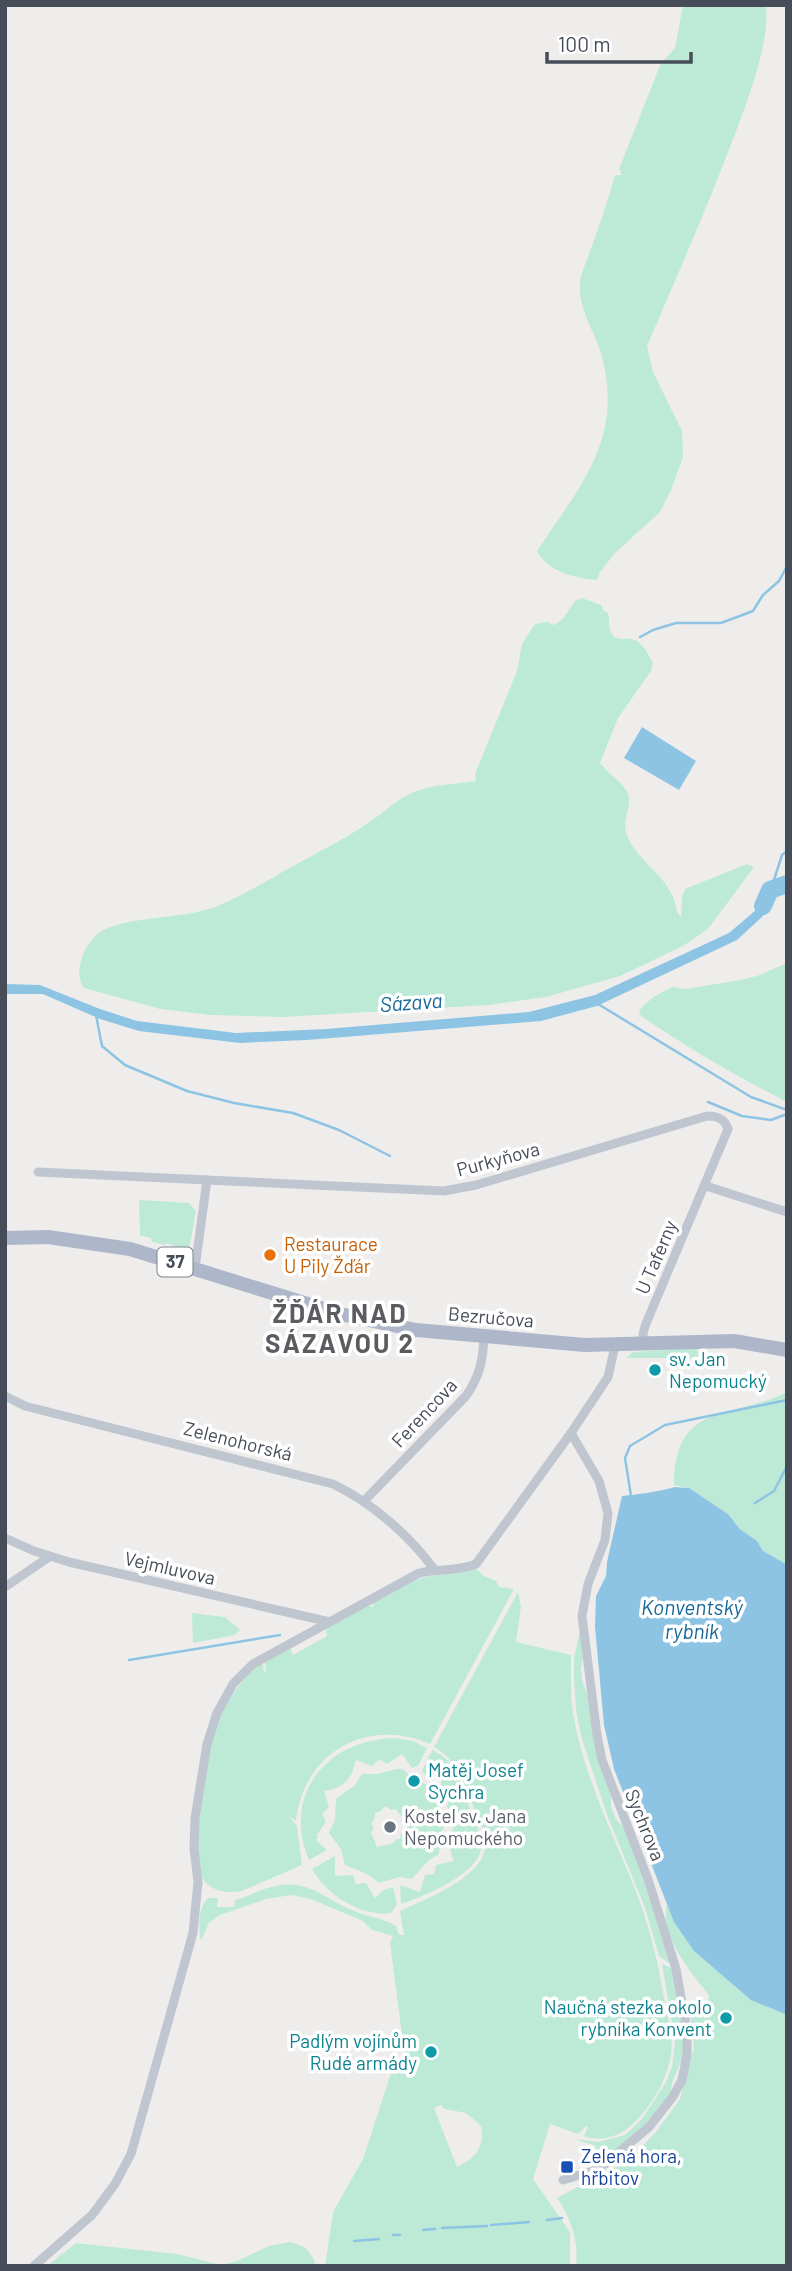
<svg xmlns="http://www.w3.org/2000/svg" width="792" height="2271" viewBox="0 0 792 2271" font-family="Barlow,sans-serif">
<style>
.green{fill:#bdead6;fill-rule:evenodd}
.water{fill:#8ec4e3}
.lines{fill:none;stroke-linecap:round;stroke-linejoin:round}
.stream{stroke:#8ec4e3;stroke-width:2.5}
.river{stroke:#8ec4e3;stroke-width:18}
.street{stroke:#c0c6d0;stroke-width:9}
.primary{stroke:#aeb7c9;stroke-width:14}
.food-dot{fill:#e8710a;stroke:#fff;stroke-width:2.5}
.culture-dot{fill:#0f9aa8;stroke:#fff;stroke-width:2.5}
.worship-dot{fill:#6b7280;stroke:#fff;stroke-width:2.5}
.transit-dot{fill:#1a4fb4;stroke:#fff;stroke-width:2.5}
.labels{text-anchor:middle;stroke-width:7;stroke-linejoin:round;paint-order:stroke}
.shield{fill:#fff;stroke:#7e828a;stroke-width:2}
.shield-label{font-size:18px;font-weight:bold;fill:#464d58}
.street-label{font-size:19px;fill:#464d58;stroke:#fff}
.food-label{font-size:19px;fill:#c56008;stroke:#fff;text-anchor:start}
.culture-label{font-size:19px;fill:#0d838f;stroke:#fff;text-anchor:start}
.worship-label{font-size:19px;fill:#5b616d;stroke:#fff;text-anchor:start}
.transit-label{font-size:19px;fill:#164399;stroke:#fff;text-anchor:start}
.water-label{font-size:21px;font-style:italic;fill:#186999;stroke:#fff}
.district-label{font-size:26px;font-weight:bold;letter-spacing:2px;fill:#5a5c60;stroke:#fff}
</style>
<rect width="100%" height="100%" fill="#efedec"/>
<g class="green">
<path d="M683,5H766C770,44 748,98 735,134C708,206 677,276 647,346L653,372L682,431L683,457L671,490L660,512L615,553L600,572L597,580C575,578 548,572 537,551C579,487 624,440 602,357C596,333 577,308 580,282C581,272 587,261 590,251C599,226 608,201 615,175H622L619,169L661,63L675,48Z"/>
<path d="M582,598L601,605L604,611L608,613C610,619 608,625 610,630C615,644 625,636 635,640C643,643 649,656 653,663L651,671L618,718L600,763C607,772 619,780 626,790C635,802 622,817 626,832C634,859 663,872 673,897C677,905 675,911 681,917L682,897L685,889L747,864L754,867L708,929L683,946L620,976L546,997L488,1005L283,1017L211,1015L160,1009L84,988C72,973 85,942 100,932C125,916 184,919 215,907C243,896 269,879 295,865C318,852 343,840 365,825C386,812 398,796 423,789C440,784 459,784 476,781L475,774L517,671L522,644L535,624L547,622L554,625C566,619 567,611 575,601Z"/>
<path d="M787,963V1102C736,1076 688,1048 641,1016L639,1010L652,998L672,987L685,989L741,980L760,975Z"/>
<polygon points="139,1200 189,1203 196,1211 189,1250 187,1251 167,1243 165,1245 152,1242 151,1238 140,1235"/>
<polygon points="697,1348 698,1358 626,1358 633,1352"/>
<path d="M787,1392V1567L786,1564L763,1551L757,1541L740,1529L728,1514L689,1488L674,1485C675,1400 732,1420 787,1392Z"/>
<path d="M476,1568L482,1575L496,1581L499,1587L514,1589L430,1744C367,1717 304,1752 296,1821L289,1816L297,1826L302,1865L242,1891C226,1894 208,1891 201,1875C191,1852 203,1778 208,1752C212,1737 219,1720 225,1707C235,1689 247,1675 262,1661L264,1672H266L265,1662L290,1647L293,1655L327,1636L326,1629L367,1605L373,1607L374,1605L370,1604C386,1595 404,1583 421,1578C439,1573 458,1576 476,1568Z"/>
<path d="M518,1592L521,1606L516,1642L571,1655C571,1678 570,1701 575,1724C587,1783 615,1838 637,1894C649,1926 657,1958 663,1992C666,2012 674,2034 671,2055C667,2080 651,2107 633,2124C620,2136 600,2143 584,2136L588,2127L586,2126L578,2134L550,2124L533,2179L570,2232V2266H325L333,2212L363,2159L391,2073H407L390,1943L393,1936L372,1930L363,1921L311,1899L291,1895L266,1899L220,1915L209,1923L201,1941C198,1928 198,1908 208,1898H218L217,1907H234L235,1900C248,1897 258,1890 271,1887C307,1877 324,1899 354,1911C368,1917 383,1918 396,1926L399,1935H404L400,1911C424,1900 487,1876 485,1844C485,1829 475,1812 470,1798C462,1777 454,1758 434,1747ZM441,2105L444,2109L466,2113L481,2126C485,2148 475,2158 457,2167L434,2108Z"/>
<polygon points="192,1613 225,1617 240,1630 235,1635 193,1643"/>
<polygon points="581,1626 584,1654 581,1667 582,1680 588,1696 596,1748 611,1797 611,1807 616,1819 624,1828 640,1868 670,1964 659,1956 645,1908 607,1815 581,1736 576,1710 574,1678 574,1658"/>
<path d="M395,1738L413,1741L427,1748L418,1766L412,1768L402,1754L387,1764L379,1759L372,1766L356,1760C352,1779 344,1788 324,1791L329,1807L322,1814L326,1822L316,1836L318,1837L316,1840L327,1850L309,1860C281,1794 328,1739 395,1738Z"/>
<path d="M432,1750C435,1752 438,1753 441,1755C457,1765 463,1790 469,1806C474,1819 482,1834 481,1848C479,1874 423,1897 401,1904L400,1885L420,1892L425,1875L434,1874L436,1865L454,1861C446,1843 448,1831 461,1817L447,1807L449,1797L441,1792V1775H425L422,1771Z"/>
<path d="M396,1769H402L417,1781L431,1786L435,1799L447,1820L442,1831L439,1854L428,1861L412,1879L399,1877L379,1883L367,1874L345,1865L341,1849L329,1833L335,1820L336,1799L355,1785L362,1774H377ZM385,1806L391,1810L396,1809L400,1815L406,1817L405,1824L407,1828L405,1832L401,1834L400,1839H396L394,1843L377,1847L371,1833L374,1827L371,1823L374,1820L375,1813L381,1811Z"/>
<path d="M335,1856V1876L353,1875L356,1884L366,1883L375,1898L384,1890L393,1887L397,1904L391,1913C360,1917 327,1895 312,1869Z"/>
<path d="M667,1903L674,1922L769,2008L787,2015V2266H576C579,2242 571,2218 557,2198L629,2160L656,2132L680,2099L694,2048L690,2014L707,2007L709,1995C690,1971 659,1936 667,1903Z"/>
<polygon points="662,1964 672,1968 684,2040 682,2059 672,2083 670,2095 650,2122 597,2165 593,2161 596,2146 575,2139 598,2142 625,2135 642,2119 666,2082 672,2067 675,2041"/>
<path d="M289,2242C303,2245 309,2249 315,2262L314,2266H47L76,2243L177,2254L221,2265L237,2261L269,2246Z"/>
</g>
<g class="water">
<polygon points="642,727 696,761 679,790 624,758"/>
<polygon points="777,883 775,895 763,916 737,940 597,1006 541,1021 307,1040 240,1043 139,1031 100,1019 43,994 5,994 5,984 40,985 100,1009 137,1021 236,1033 326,1029 529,1012 595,995 729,933 756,910 766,888"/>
<path d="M675,1487L689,1488L728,1514L740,1529L757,1541L763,1551L786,1564L787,1567V2015L751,2000L694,1951L674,1922L614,1769L604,1725L595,1627L596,1596L606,1576L607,1562L622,1496C640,1494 657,1492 675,1487Z"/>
</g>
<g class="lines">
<g class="stream">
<polyline points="640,637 653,630 676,623 721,623 753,611 763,595 779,581 787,566"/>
<polyline points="772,886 782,855 787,851"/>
<polyline points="598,1004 751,1097 787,1110"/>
<polyline points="96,1015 102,1046 125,1065 187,1091 234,1103 293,1113 339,1130 390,1156"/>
<polyline points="708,1102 742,1116 771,1120 787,1114"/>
<polyline points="631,1496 625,1458 630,1446 665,1425 787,1400"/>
<polyline points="755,1503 774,1491 787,1466"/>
<polyline points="129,1660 280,1635"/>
<polyline points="547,2220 562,2218"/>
<polyline points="491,2225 529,2222"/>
<polyline points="442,2228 487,2226"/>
<polyline points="423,2230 435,2229"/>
<polyline points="393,2235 400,2235"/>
<polyline points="354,2241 379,2239"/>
</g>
<polyline class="river" points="763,906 770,890 787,884"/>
<g class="street">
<polyline points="38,1172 207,1180"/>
<polyline points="706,1186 787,1212"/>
<path d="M195,1268L207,1180L444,1191L476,1185L707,1116C718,1116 725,1119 728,1129L645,1326L643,1334L644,1344"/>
<path d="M5,1396L25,1406L333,1484C372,1503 408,1534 434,1569"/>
<path d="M365,1500L466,1396C480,1376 483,1360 484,1336"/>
<polyline points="5,1538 34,1551 69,1562 330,1622"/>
<polyline points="5,1587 49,1557"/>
<polyline points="563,2180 593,2171 605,2164 649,2127 672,2098 682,2080 687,2055 687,2031 676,1969 648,1879 602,1760 597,1735 582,1616 588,1584 605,1540 608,1513 599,1481 571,1433"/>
<path d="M34,2266L92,2215L115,2184L131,2154L193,1933L198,1882L194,1849L195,1818L207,1744L217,1713L233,1684L253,1664L419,1573C439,1568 457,1572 476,1564L571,1433L608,1377L615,1346"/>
</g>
<polyline class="primary" points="5,1238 48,1237 130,1249 340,1314 416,1330 585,1345 734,1341 787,1350"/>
</g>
<circle class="food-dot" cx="270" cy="1255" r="7"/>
<g class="culture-dot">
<circle cx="655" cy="1370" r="7"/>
<circle cx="414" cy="1781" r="7"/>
<circle cx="726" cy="2018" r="7"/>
<circle cx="431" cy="2052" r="7"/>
</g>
<circle class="worship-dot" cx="390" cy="1827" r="7"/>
<rect class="transit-dot" x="560" y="2160" width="14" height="14" rx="3.5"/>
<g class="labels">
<rect class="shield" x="157.5" y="1247.5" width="35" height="29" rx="5"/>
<g class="shield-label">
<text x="175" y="1268">37</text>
</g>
<g class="street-label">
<text transform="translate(498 1159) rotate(-15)" y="7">Purkyňova</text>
<text transform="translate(656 1257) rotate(-67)" y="7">U Taferny</text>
<text transform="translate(491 1317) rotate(5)" y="7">Bezručova</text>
<text transform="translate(424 1413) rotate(-47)" y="7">Ferencova</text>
<text transform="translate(238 1441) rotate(14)" y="7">Zelenohorská</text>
<text transform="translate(170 1568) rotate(13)" y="7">Vejmluvova</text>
<text transform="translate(645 1825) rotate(68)" y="7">Sychrova</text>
</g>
<g class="food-label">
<text x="284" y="1251">Restaurace<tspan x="284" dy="22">U Pily Žďár</tspan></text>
</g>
<g class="culture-label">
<text x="669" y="1366">sv. Jan<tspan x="669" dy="22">Nepomucký</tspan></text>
<text x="428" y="1777">Matěj Josef<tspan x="428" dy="22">Sychra</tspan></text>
<text x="712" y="2014" text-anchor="end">Naučná stezka okolo<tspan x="712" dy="22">rybníka Konvent</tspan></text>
<text x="417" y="2048" text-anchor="end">Padlým vojínům<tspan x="417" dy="22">Rudé armády</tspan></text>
</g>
<g class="worship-label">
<text x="404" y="1823">Kostel sv. Jana<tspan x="404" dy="22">Nepomuckého</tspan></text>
</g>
<g class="transit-label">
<text x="581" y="2163">Zelená hora,<tspan x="581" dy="22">hřbitov</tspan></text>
</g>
<g class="water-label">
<text transform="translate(411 1003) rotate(-4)" y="7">Sázava</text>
<text x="692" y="1615">Konventský<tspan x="692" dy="24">rybník</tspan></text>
</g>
<g class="district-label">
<text x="340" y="1323">ŽĎÁR NAD<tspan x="340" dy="30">SÁZAVOU 2</tspan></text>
</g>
</g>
<rect width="792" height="2271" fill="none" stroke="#464d58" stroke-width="14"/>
<path d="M547 52v10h144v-10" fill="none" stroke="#464d58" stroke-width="3.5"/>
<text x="558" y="52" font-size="21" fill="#464d58" stroke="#ffffff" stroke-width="5" paint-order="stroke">100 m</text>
</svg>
